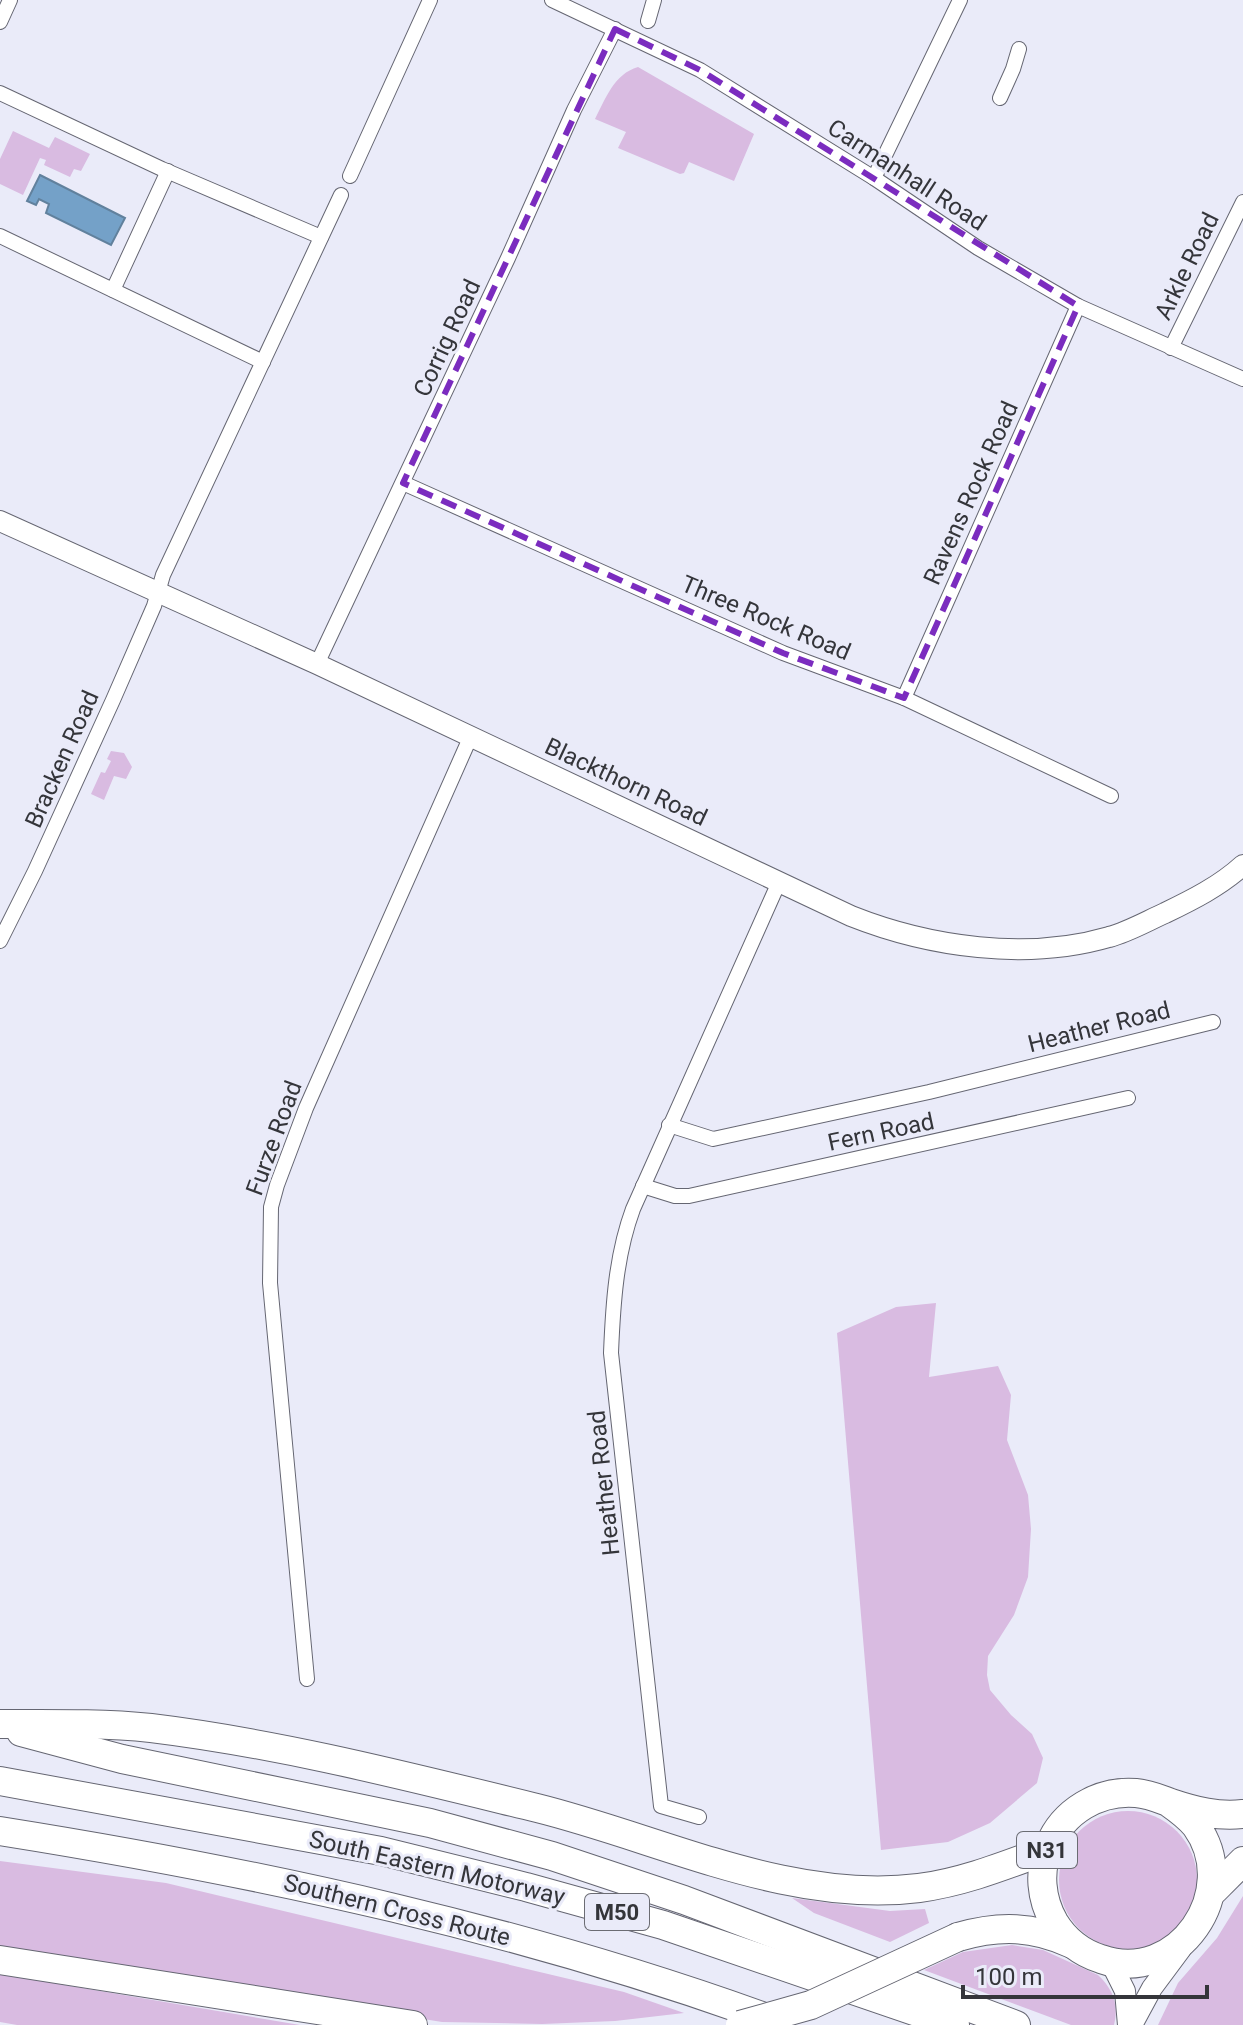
<svg xmlns="http://www.w3.org/2000/svg" width="1243" height="2025" viewBox="0 0 1243 2025" font-family="Roboto,sans-serif">
<style>
.green{fill:#d9bbe1}
.water{fill:#74a1c8;stroke:#61819d;stroke-width:2}
.lines{fill:none;stroke-linecap:round;stroke-linejoin:round}
.street-casing{stroke:#656672;stroke-width:16}
.secondary-casing{stroke:#656672;stroke-width:22}
.highway-casing{stroke:#656672;stroke-width:30}
.street{stroke:#fff;stroke-width:14}
.secondary{stroke:#fff;stroke-width:20}
.highway{stroke:#fff;stroke-width:28}
.highway-bridge-casing{stroke:#656672;stroke-width:30;stroke-linecap:butt}
.highway-bridge{stroke:#fff;stroke-width:28}
.marked{fill:none;stroke:#7b2cbf;stroke-width:6;stroke-dasharray:16 10;stroke-linejoin:round}
.labels{text-anchor:middle;stroke-width:6;stroke-linejoin:round;paint-order:stroke}
.shield{fill:#eaebf9;stroke:#6b6c73;stroke-width:2}
.shield-label{font-size:22px;font-weight:bold;fill:#34353a}
.street-label{font-size:24px;fill:#34353a;stroke:#eaebf9}
</style>
<rect width="100%" height="100%" fill="#eaebf9"/>
<g class="green">
<path d="M638,67L754,134L734,181L689,162L684,173L680,174L618,148L626,132L595,119C606,98 614,74 638,67Z"/>
<polygon points="13,131 49,148 55,137 90,154 81,171 74,169 70,177 44,165 46,160 40,158 23,195 0,184 0,159"/>
<polygon points="111,751 124,753 132,767 126,779 114,776 104,800 91,794 101,772 105,773 111,761 107,759"/>
<polygon points="936,1303 929,1377 998,1366 1011,1395 1007,1440 1028,1495 1031,1529 1028,1577 1014,1615 988,1656 987,1675 990,1690 1011,1715 1032,1734 1043,1758 1037,1783 990,1823 948,1842 881,1850 837,1333 896,1307"/>
<circle cx="1128" cy="1880" r="69"/>
<polygon points="0,1861 166,1883 624,1992 684,2013 615,2021 542,2024 442,2022 0,1950"/>
<polygon points="1243,1896 1243,2025 1158,2025 1178,1983 1217,1938"/>
<polygon points="792,1898 890,1911 925,1909 929,1923 890,1942 814,1913"/>
<path d="M1012,1945L1043,1950L1098,1975C1113,1989 1119,2005 1114,2025H1071L924,1970L963,1952Z"/>
<polygon points="0,1974 300,2025 17,2025 0,2022"/>
</g>
<polygon class="water" points="40,175 125,218 111,245 46,213 49,204 39,199 36,205 27,201"/>
<g class="lines">
<g class="street-casing">
<g id="street">
<polyline points="552,0 700,70 874,178 978,248 1078,306 1243,379"/>
<polyline points="648,21 654,0"/>
<polyline points="0,22 10,0"/>
<polyline points="0,93 162,169 321,237"/>
<polyline points="1000,98 1013,69 1019,49"/>
<polyline points="350,176 430,0"/>
<polyline points="874,178 960,0"/>
<polyline points="0,236 263,362"/>
<polyline points="113,290 168,171"/>
<polyline points="1171,348 1243,202"/>
<polyline points="403,483 783,653 904,698 1111,796"/>
<polyline points="317,664 508,258 574,110 615,29"/>
<polyline points="904,698 1078,306"/>
<polyline points="0,941 35,871 113,700 154,606 163,575 341,195"/>
<polyline points="669,1125 713,1139 929,1092 1213,1022"/>
<polyline points="643,1186 675,1196 689,1196 1128,1098"/>
<polyline points="307,1679 270,1283 271,1207 277,1185 306,1108 470,738"/>
<path d="M699,1817L661,1806L611,1353C613,1304 616,1255 633,1209L779,882"/>
</g>
</g>
<g class="secondary-casing">
<g id="secondary">
<path d="M0,521L317,664L851,916C929,947 1027,961 1109,937C1128,932 1147,921 1165,913C1192,900 1220,886 1243,865"/>
<polyline points="1111,1963 1125,1991 1128,2025"/>
<polyline points="1132,2025 1152,1988 1181,1949"/>
</g>
</g>
<g class="highway-casing">
<g id="highway">
<path d="M0,1724C50,1724 102,1723 151,1728C282,1744 410,1777 537,1808C662,1839 788,1904 919,1888C964,1882 1006,1865 1047,1850"/>
<polyline points="21,1732 122,1759 430,1823 552,1856 684,1900 1016,2025"/>
<polyline points="0,1781 381,1851 526,1887 663,1925 955,2025"/>
<path d="M1168,1802C1178,1809 1188,1816 1196,1826C1243,1891 1178,1986 1101,1959C1082,1953 1065,1940 1054,1922C1041,1899 1038,1871 1049,1846C1063,1811 1099,1790 1136,1793C1149,1794 1160,1799 1171,1803C1195,1811 1218,1817 1243,1814"/>
<path d="M0,1831C264,1873 526,1930 778,2022"/>
<polyline points="1214,1890 1243,1861"/>
<path d="M958,1937C1000,1925 1033,1926 1072,1944"/>
<polyline points="0,1960 413,2025"/>
</g>
</g>
<use href="#street" class="street"/>
<use href="#secondary" class="secondary"/>
<use href="#highway" class="highway"/>
<g class="highway-bridge-casing">
<polyline id="highway-bridge" points="740,2025 811,2005 958,1937"/>
</g>
<use href="#highway-bridge" class="highway-bridge"/>
</g>
<path class="marked" d="M615,29L700,70L1078,306L904,698L783,653L403,483Z"/>
<g class="labels">
<g class="shield">
<rect x="1017" y="1832" width="60" height="36" rx="6"/>
<rect x="585" y="1894" width="64" height="36" rx="6"/>
</g>
<g class="shield-label">
<text x="1047" y="1858">N31</text>
<text x="617" y="1920">M50</text>
</g>
<g class="street-label">
<text transform="translate(907 175) rotate(33)" y="8">Carmanhall Road</text>
<text transform="translate(1187 266) rotate(-64)" y="8">Arkle Road</text>
<text transform="translate(447 338) rotate(-65)" y="8">Corrig Road</text>
<text transform="translate(971 493) rotate(-66)" y="8">Ravens Rock Road</text>
<text transform="translate(766 618) rotate(23)" y="8">Three Rock Road</text>
<text transform="translate(62 759) rotate(-66)" y="8">Bracken Road</text>
<text transform="translate(626 782) rotate(25)" y="8">Blackthorn Road</text>
<text transform="translate(1099 1027) rotate(-14)" y="8">Heather Road</text>
<text transform="translate(881 1132) rotate(-12)" y="8">Fern Road</text>
<text transform="translate(274 1138) rotate(-70)" y="8">Furze Road</text>
<text transform="translate(604 1483) rotate(-96)" y="8">Heather Road</text>
<text transform="translate(437 1868) rotate(13)" y="8">South Eastern Motorway</text>
<text transform="translate(397 1910) rotate(14)" y="8">Southern Cross Route</text>
</g>
</g>
<path d="M963 1985v12h244v-12" fill="none" stroke="#34353a" stroke-width="4"/>
<text x="975" y="1985" font-size="24" fill="#34353a" stroke="#eaebf9" stroke-width="6" paint-order="stroke">100 m</text>
</svg>
